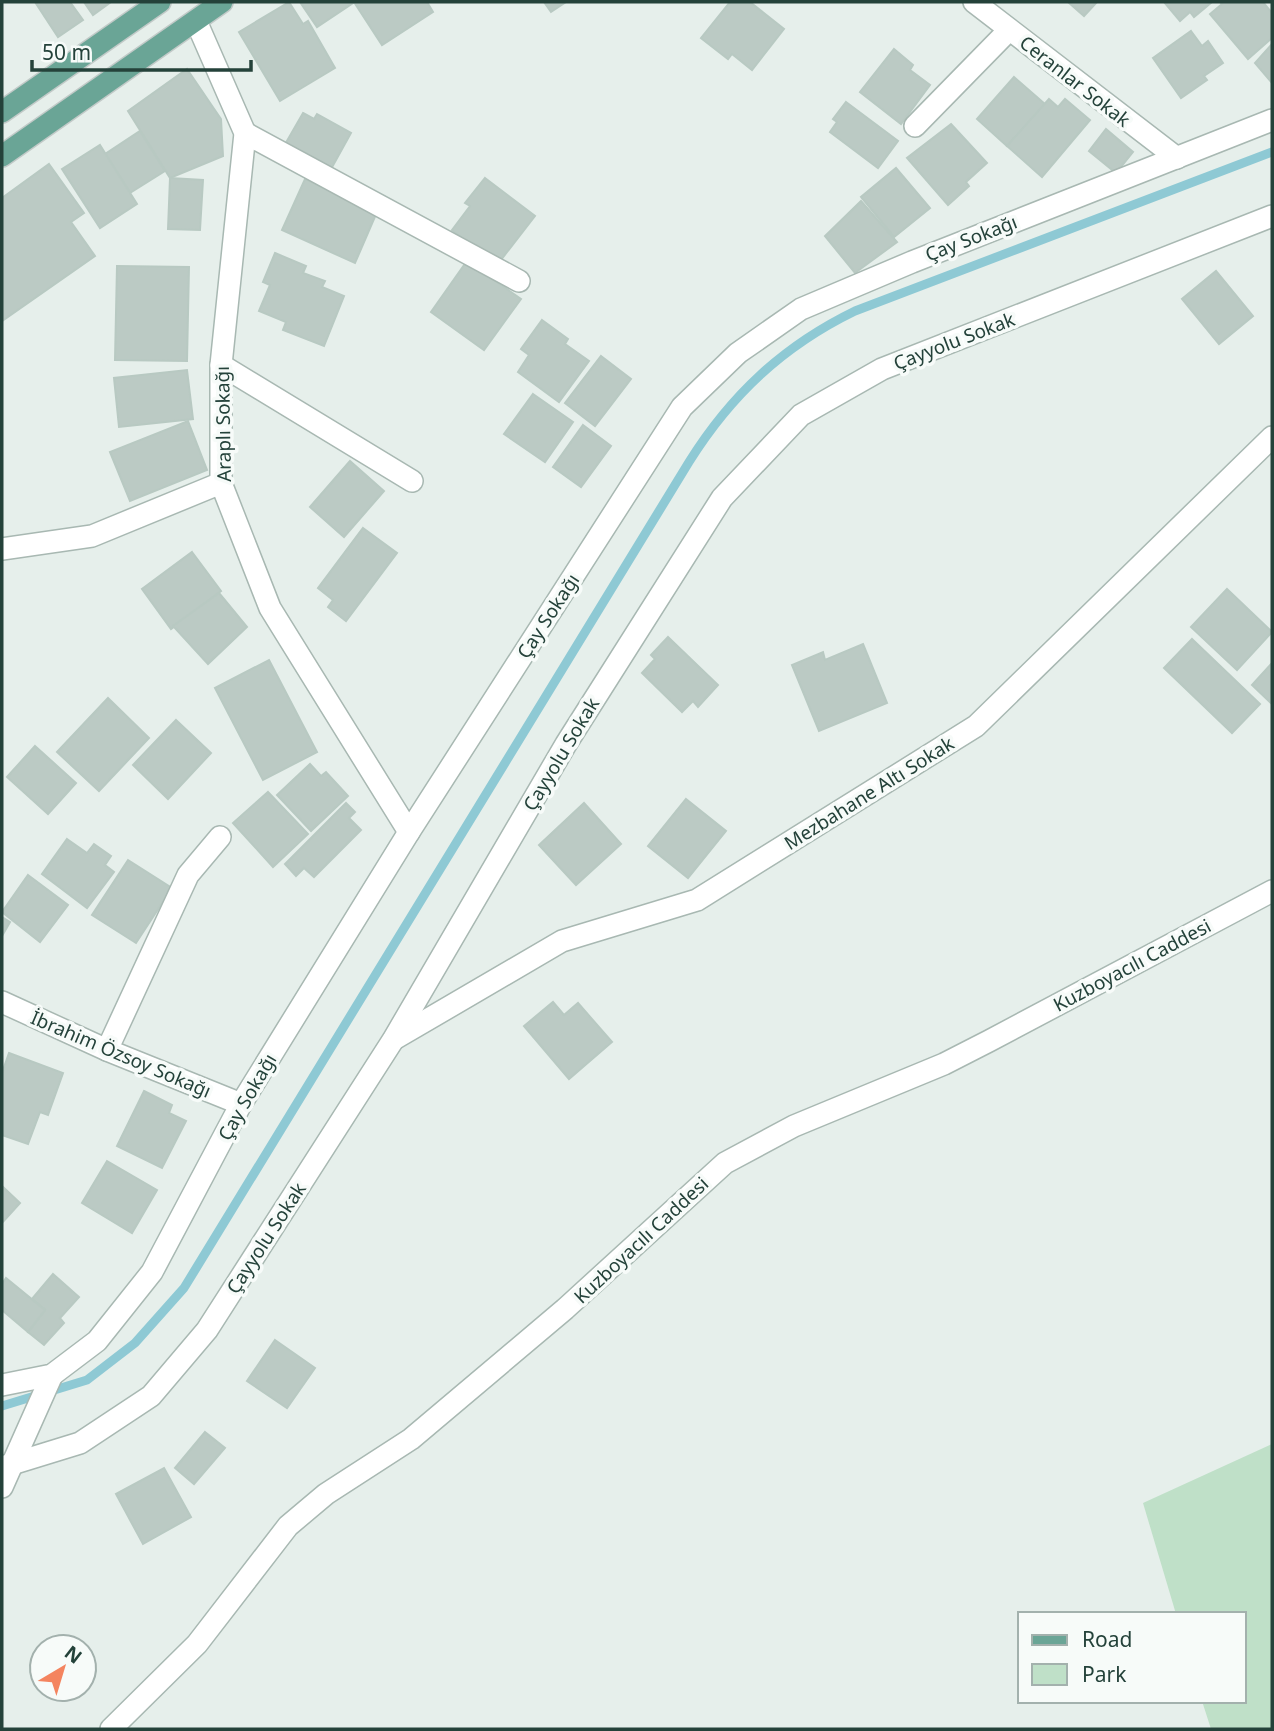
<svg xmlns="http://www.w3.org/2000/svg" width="1274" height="1731" viewBox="0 0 1274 1731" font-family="'Noto Sans',sans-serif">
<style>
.green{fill:#bfe0c8}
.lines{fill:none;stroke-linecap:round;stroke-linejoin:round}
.stream{stroke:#8ec9d4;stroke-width:9}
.building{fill:#bbcac4;stroke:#b8c9c2;stroke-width:2}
.minor-casing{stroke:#a8b8b2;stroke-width:24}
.major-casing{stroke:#c2cac8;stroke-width:24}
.minor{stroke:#fff;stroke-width:21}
.major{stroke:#6aa596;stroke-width:21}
.labels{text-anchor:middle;stroke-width:7;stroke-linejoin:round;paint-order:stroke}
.street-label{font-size:19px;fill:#24423a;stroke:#f7fbf9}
</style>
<rect width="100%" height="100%" fill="#e6efeb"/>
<polygon class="green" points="1272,1444 1272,1729 1211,1729 1202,1701 1244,1701 1244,1614 1176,1614 1143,1503"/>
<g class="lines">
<path class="stream" d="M2,1406L87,1380L135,1343L184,1288L689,462C731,395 783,346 855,311L1272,152"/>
</g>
<g class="building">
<polygon points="35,2 70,2 83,20 58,37"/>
<polygon points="84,2 111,2 93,15"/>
<polygon points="289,2 303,24 308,21 335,68 280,101 239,32"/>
<polygon points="300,2 352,2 353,3 317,27"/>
<polygon points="354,2 427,2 433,12 382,45"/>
<polygon points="544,2 566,2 551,12"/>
<polygon points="730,2 750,2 784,29 752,70 732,54 728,59 701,38"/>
<polygon points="1068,2 1097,2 1084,16"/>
<polygon points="1164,2 1212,2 1194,17 1190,12 1180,21"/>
<polygon points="1220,2 1263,2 1272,13 1272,38 1248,59 1210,14 1222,4"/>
<polygon points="1191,31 1202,46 1208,41 1223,63 1204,76 1207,80 1181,98 1153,58"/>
<polygon points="1272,44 1272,83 1255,63"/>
<polygon points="894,49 913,65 910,70 930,85 901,124 860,92"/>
<polygon points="187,69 221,119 223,156 170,178 128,111"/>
<polygon points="1014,77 1045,104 1007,146 977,119"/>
<polygon points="1049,99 1058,107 1065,99 1090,120 1042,177 1007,146"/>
<polygon points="846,102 898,141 878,168 830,132 837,122 833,119"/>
<polygon points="303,113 314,119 317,114 351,133 330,171 284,146"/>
<polygon points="951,124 987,163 966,182 969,186 948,205 907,158"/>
<polygon points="1106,129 1133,152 1116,173 1089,151"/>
<polygon points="140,131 165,171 130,193 105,154"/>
<polygon points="100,145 137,204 100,228 62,169"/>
<polygon points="49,164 84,213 71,222 95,256 2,321 2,198"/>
<polygon points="896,168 930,208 894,237 861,197"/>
<polygon points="170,178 203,180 200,230 168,229"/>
<polygon points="485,178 535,216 497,265 452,230 470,206 465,203"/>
<polygon points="305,179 377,212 355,263 282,230"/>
<polygon points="861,201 897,242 855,273 825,236"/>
<polygon points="275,253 306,266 303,273 325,281 322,287 344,296 324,346 283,330 286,322 259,311 270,285 263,282"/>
<polygon points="467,261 521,299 484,350 431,312"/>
<polygon points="117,266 189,267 187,361 115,360"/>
<polygon points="1216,271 1253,316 1219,344 1182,299"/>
<polygon points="542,320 568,339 565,344 589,361 559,402 518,372 529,355 521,349"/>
<polygon points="601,356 631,379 595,426 565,403"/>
<polygon points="187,370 193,419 119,427 114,378"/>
<polygon points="533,394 573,422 545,462 504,434"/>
<polygon points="188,421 207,470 130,501 110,452"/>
<polygon points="583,425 611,446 581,487 553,467"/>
<polygon points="350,461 384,491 344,537 310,507"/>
<polygon points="363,528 397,553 346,621 328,607 333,600 318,588"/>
<polygon points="192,552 221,591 171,629 142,589"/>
<polygon points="1227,589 1272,632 1237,670 1191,627"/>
<polygon points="219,593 247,627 208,664 173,626"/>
<polygon points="668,637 718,685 698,707 693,701 682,712 642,673 655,659 651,655"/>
<polygon points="1192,639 1260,704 1232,733 1164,668"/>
<polygon points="863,644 887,703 819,731 792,665 823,652 825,660"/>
<polygon points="269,660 317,752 263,780 215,688"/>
<polygon points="1272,663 1272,704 1252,685"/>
<polygon points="108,698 149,738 99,791 57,752"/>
<polygon points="176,720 211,753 168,799 133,765"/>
<polygon points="35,746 76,783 48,814 7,777"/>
<polygon points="310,764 321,776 326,772 348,796 311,831 277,795"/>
<polygon points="268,792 308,834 273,867 233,823"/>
<polygon points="686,799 726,831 688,878 648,846"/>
<polygon points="346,803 355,812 349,818 361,830 314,877 304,868 296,876 285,864"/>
<polygon points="584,803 621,844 576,885 539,845"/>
<polygon points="67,839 87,853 94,844 111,856 105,865 114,872 87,908 42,874"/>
<polygon points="128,860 172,888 136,943 92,915"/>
<polygon points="28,875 68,905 40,942 2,912"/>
<polygon points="2,917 10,922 2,936"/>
<polygon points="553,1002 564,1015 578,1003 612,1042 569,1079 524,1026"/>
<polygon points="9,1053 63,1073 48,1115 40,1112 28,1144 2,1135 2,1073"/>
<polygon points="144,1091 172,1105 169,1113 186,1121 162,1168 117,1146"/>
<polygon points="107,1161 157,1190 132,1233 82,1203"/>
<polygon points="2,1186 20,1203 2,1223"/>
<polygon points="53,1274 79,1297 60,1318 64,1323 44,1345 28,1332 45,1310 32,1299"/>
<polygon points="6,1278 45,1310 28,1332 2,1310 2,1284"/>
<polygon points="275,1340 315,1368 287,1408 247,1381"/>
<polygon points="205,1432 225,1448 194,1484 175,1468"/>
<polygon points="164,1468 191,1517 143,1544 116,1494"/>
</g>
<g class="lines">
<g class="minor-casing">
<g id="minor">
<polyline points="974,2 1177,158"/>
<polyline points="196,21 245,133 221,365 221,483 270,608 409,832"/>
<polyline points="915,126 1009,30"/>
<polyline points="245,133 519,281"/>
<polyline points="221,365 412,481"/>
<polyline points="2,549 92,536 221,483"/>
<polyline points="2,1002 107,1050 241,1104"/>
<polyline points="396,1038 562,941 697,900 976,726 1272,437"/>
<polyline points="107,1050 188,875 220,837"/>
<polyline points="2,1385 52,1375 97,1341 152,1272 241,1104 409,832 682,407 738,353 801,309 912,262 1272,120"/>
<polyline points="2,1467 80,1443 151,1396 207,1330 393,1040 566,744 722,498 801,415 882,369 1272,216"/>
<polyline points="2,1487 52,1375"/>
<polyline points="111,1729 197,1644 288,1526 326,1494 411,1439 565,1309 725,1163 794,1126 944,1064 989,1041 1272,891"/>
</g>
</g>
<g class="major-casing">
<g id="major">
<polyline points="2,112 160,2"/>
<polyline points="2,156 222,2"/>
</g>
</g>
<use href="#minor" class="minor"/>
<use href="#major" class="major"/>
</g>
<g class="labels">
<g class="street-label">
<text transform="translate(1075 81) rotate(38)" y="7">Ceranlar Sokak</text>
<text transform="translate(971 238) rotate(-21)" y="7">Çay Sokağı</text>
<text transform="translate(954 341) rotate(-21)" y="7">Çayyolu Sokak</text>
<text transform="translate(223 424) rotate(-91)" y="7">Araplı Sokağı</text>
<text transform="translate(548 616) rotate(-57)" y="7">Çay Sokağı</text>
<text transform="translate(561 754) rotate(-59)" y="7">Çayyolu Sokak</text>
<text transform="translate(869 793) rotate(-32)" y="7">Mezbahane Altı Sokak</text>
<text transform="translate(1132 965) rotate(-28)" y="7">Kuzboyacılı Caddesi</text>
<text transform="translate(121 1054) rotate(23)" y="7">İbrahim Özsoy Sokağı</text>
<text transform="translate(247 1097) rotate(-60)" y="7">Çay Sokağı</text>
<text transform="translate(266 1238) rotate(-57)" y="7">Çayyolu Sokak</text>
<text transform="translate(641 1240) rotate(-43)" y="7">Kuzboyacılı Caddesi</text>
</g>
</g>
<rect width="1274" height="1731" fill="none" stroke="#24423a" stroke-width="7"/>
<rect x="1018" y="1612" width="228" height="91" fill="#f7fbf9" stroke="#a3b1ad" stroke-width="2"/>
<rect x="1032" y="1635" width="35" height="10" fill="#6aa596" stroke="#a3b1ad" stroke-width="2"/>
<text x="1082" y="1647" font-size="21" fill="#24423a">Road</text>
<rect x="1032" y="1664" width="35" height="21" fill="#bfe0c8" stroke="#a3b1ad" stroke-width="2"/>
<text x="1082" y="1682" font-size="21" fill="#24423a">Park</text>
<g transform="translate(63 1668) rotate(38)"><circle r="33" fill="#f7fbf9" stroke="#a3b1ad" stroke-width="2"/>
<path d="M0-5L12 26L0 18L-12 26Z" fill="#f4845f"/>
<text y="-10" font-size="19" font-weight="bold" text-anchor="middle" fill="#24423a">N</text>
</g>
<path d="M32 60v10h219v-10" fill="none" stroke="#24423a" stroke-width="3.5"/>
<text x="42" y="60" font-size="21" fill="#24423a" stroke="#f7fbf9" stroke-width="5" paint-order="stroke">50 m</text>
</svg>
